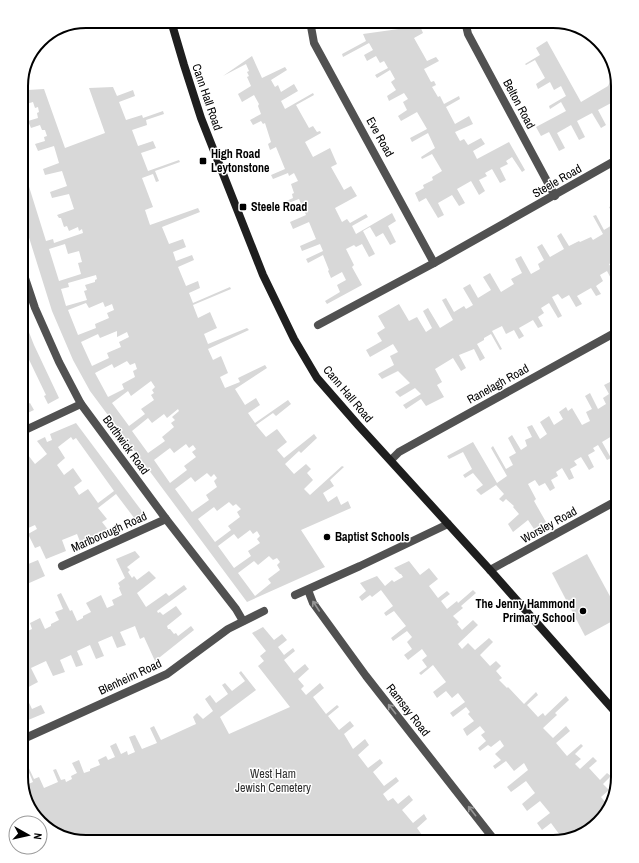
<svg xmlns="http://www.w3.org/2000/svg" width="639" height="863" viewBox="0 0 639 863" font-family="'Archivo Narrow',sans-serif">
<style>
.green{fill:#d8d8d8;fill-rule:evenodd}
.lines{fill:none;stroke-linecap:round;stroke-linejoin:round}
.street{stroke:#515151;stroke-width:8}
.secondary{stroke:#1e1e1e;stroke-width:8}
.oneway{stroke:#979797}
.poi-dot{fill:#000;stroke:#fff;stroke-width:1.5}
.labels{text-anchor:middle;stroke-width:3;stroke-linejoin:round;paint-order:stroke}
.street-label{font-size:12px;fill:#000;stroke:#fff}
.poi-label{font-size:12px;font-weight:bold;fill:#000;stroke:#fff;text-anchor:start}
.park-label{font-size:12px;fill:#2f2f2f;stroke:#fff}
.rim{fill:none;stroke:#000;stroke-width:2}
</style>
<rect width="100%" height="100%" fill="#fff"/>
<g class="green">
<polygon points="420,26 423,33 414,38 427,61 436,57 439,61 424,69 431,82 434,81 436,85 432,87 438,97 440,96 444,104 459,96 460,99 446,107 455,124 469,116 473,124 455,132 460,141 464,139 468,145 481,138 485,144 473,151 477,159 509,142 525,170 522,172 512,157 506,161 508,164 500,168 506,180 500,183 492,169 485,173 487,176 479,180 485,191 479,195 471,181 457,189 465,203 459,206 452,195 438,203 444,215 438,218 426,198 419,202 415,193 424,188 423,185 433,180 432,177 442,171 432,154 422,159 421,157 435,148 428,133 412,142 410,138 427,129 417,112 401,121 398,116 407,110 403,102 408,99 404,93 389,101 387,96 396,90 391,82 395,79 390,70 377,78 375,75 388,68 384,61 380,63 376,56 367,61 364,55 373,50 369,43 343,57 342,54 366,41 363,34"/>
<polygon points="547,41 581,102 608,86 610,82 617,84 618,86 618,111 613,102 598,110 606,125 601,128 592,113 577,121 585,137 579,140 571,125 557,133 565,148 559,151 549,132 541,136 536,127 566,111 561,102 550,109 549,106 566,96 561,86 554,90 550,82 538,89 536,84 545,78 535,60 526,65 525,64 540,55 536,48"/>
<polygon points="252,56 262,78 285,67 287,70 271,80 275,87 278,85 281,92 294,84 298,91 281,101 285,109 313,93 314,95 296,105 309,128 313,126 317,132 320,131 321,133 305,142 313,157 330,148 337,164 331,167 344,190 351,186 357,196 335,208 342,222 347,219 350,223 366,214 368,217 352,226 356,234 392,213 396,221 388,226 396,242 390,245 383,233 376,237 370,227 363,231 375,254 369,257 362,244 356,247 354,245 346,249 354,265 352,267 362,285 327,304 325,301 340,292 337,285 346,280 342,272 331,278 328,271 329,270 323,255 308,263 306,259 323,251 320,244 302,251 300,246 316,239 309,222 293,229 290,222 306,215 299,199 283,205 282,203 293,198 292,194 294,193 291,184 298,181 294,173 289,176 288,173 273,179 271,175 285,169 276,147 270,150 268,144 271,142 265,123 263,124 261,121 253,125 250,120 261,114 258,106 259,104 254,95 242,102 238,94 251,86 247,77 249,76 247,72 249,71 246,64 223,76"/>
<path d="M113,87L117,96L133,90L135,96L119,102L126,120L142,115L143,118L163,111L164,114L146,120L147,125L132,130L138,146L153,141L156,148L141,153L148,171L179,160L180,162L155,171L159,181L156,182L153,174L142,178L153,207L145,210L150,225L198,208L200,212L162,227L169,244L183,239L186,247L173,252L176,261L192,255L194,260L178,267L186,286L198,281L200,288L189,293L193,303L230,287L231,289L193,305L198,318L210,312L217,328L204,334L208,344L247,328L249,330L208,349L213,360L221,356L228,373L220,377L225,388L240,382L238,378L265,365L267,368L235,389L245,405L256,398L260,405L248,413L255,423L288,400L291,404L276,416L273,413L256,425L266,437L277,429L287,442L277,450L284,458L314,434L317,438L301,453L299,451L285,464L294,474L306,464L311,469L307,473L313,480L304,489L310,495L342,466L344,467L330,480L334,486L323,493L328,502L337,496L341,505L348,501L351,508L301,530L325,567L247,602L90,391L73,360L52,311L21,212V179L26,177L46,241L53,239L54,243L83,233L82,229L79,231L78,227L69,231L67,226L64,227L61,218H59L57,215L74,209L69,194L52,198L50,192L67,186L62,171L45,175L43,169L59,163L54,146L38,151L35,144L45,141L44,137L47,136L45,130H42L40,125L31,128L28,121L38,118L37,113L39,112L38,107L35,108L33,102L23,105L21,98L29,95L28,90L44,89L65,148L105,133L89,88ZM65,244L68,254L79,251L82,262L78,263L81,274L59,281L49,249ZM96,275L97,279L95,280V282L85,285L87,290L84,291L87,300L66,306L61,289L69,287L68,283ZM103,302L105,307L112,304L114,310L107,313L109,318L95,324L96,328L78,335L68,310L86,303L89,308ZM117,331V337L127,332L129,337L119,342L121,347L107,353L109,358L92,366L81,342L98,334L100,338ZM127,361L130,365L135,363L137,369L133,371L135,377L122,384L124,389L108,397L95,373L112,364L114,368ZM151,381L155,387L152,390L154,393L151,395L154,400L141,409L145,414L129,426L112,403L128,391L131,396ZM178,409L179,411L172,417L175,420L171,423L174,427L162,437L165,441L148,453L132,431L148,418L152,423L164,414L167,418ZM186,444L189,448L193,445L196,449L192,452L196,457L184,466L187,470L170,483L154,460L170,448L174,453ZM207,473L211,477L214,474L217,478L214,481L217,487L206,495L209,500L192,512L175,489L191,477L195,482ZM229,502L233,506L236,504L241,509L237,512L240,517L228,526L231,530L215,542L198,519L214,507L217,511ZM250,530L253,534L257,531L260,536L257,539L260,543L248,551L251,556L234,568L218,546L234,534L238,539ZM269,556L273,560L277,558L280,562L277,565L280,570L268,579L271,583L255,596L238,573L254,561L258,565Z"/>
<polygon points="614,205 618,212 618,262 617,260 609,264 618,280 618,284 615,286 607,271 600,275 603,281 596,286 601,294 596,296 591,288 577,296 582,304 576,307 569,295 562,299 558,294 552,297 562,316 558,318 549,303 541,308 544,313 538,317 543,326 538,328 533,320 519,328 524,336 519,339 514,330 506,334 502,326 492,331 502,349 500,350 491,334 484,338 484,340 477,344 485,358 480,361 474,349 459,355 466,368 461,371 453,358 435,369 442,382 437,385 444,397 426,406 421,399 406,409 403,405 421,394 415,388 400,397 395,392 410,383 398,371 382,379 378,374 394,365 390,356 398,352 393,344 370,357 366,350 382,341 377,333 385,328 378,316 399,304 409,321 417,317 426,332 432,328 423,311 428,308 440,328 453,320 442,300 446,298 454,312 464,306 466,309 473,305 463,288 470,284 478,298 491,290 483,277 490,273 501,292 514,284 511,279 522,273 515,259 521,256 531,274 540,269 538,264 544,260 537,247 542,244 550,257 564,249 557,236 561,233 569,246 579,241 580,242 591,237 593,240 603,234 593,216 596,215 604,230 617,222 609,207"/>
<polygon points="21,312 34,345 59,398 48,404 44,396 46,395 21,343"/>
<polygon points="610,382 615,391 618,389 618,437 613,439 612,436 602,442 611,458 607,460 598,445 593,448 595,451 588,455 594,467 589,470 581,457 574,461 577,465 570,469 574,478 569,480 562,468 556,472 558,476 551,480 555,488 550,491 545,483 539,486 535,480 528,484 536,499 534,501 546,522 534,529 528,520 513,532 508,524 519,514 513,507 514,506 506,499 503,502 499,499 504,494 496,485 481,495 476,490 483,485 473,473 465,478 463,475 472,469 463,452 449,459 447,456 473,442 497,483 507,476 491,448 493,446 506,469 513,465 509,457 516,453 508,438 512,435 521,450 527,446 525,440 532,437 527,427 532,425 540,439 547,434 540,422 549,416 554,425 563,419 559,412 566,407 568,411 572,408 582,425 590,421 586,412 592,409 585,396 590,393 598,409 606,404 603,398 609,394 604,385"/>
<polygon points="30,403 34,410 21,416 21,407"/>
<path d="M76,423L144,514L135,519L116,494L98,508L107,519L102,522L109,531L81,544L77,534L62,540L66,551L46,559L40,546L35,548L28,534L37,529L35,525L26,529L21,519V507L26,505L21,495V446L35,464L47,454L37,441L45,437L47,442L52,440L50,434ZM71,437L73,440L76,438L114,491L98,503L88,489L79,495L74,487L82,481L73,468L64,475L57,465L65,458L58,447Z"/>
<polygon points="135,551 140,557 127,567 130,570 128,572 132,578 134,576 137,580 149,571 156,578 137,593 146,607 166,593 169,596 184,585 187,589 157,611 158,613 160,612 163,615 176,606 182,614 167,626 168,629 170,629 174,634 176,633 178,636 191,626 194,630 155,661 144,637 140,639 135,626 120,632 126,645 117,648 112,636 98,642 104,656 96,659 90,645 77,651 83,665 76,667 71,655 60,660 65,672 53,676 46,661 31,668 38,682 23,690 32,709 41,705 45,713 21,723 21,634 32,629 30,623 40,618 45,629 51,626 51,624 59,620 55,612 63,609 57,595 61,593 70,611 72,610 77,621 83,618 83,616 91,612 86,603 101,595 107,608 114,605 112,600 122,595 119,588 120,587 118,583 125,578 116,559"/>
<polygon points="587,554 618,611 618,618 585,636 552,573"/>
<polygon points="38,560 45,576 27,584 21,571 21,567"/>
<polygon points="409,561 420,575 429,568 438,579 429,586 438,598 447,591 450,594 441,601 447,609 457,601 458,603 473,590 476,593 461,606 463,608 453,616 459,622 457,624 462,630 473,620 478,625 458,644 462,649 468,643 475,650 489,638 493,642 480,655 490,666 496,661 501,666 496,671 502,678 499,680 507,688 508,687 524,704 536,692 538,695 527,705 538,717 543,713 545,716 566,696 569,700 555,713 557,715 543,728 553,738 566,726 570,731 556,743 567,756 581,744 583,746 575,754 581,759 575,764 580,769 593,757 597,761 589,768 600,780 607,773 611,776 603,784 609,790 601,797 606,803 613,796 611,801 609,802 610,805 609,810 586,833 561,840 562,838 551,823 542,830 537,823 550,813 540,801 527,811 522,804 535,793 526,781 511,792 507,787 528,770 524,763 514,771 506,761 495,769 493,766 501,760 495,754 504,746 500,740 491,747 488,745 480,751 478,748 486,741 481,735 485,732 480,726 467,736 463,729 474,721 468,714 470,712 466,707 453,717 450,713 465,702 458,693 452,698 446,691 437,698 433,692 446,682 433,665 421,675 419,673 427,667 422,660 427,656 422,649 408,660 404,655 412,649 407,642 412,637 407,631 393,641 391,638 406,626 394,611 386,616 384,613 393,606 381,590 372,597 370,595 362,601 359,597 366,591 360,583 377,576 385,586 392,580 394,582 403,577 401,574 400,574 394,568"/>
<polygon points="263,627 274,640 282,634 287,640 278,647 284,655 293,648 295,651 284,660 294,673 305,664 309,669 298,679 304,686 301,689 306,695 320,683 324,688 313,697 326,714 337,705 339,707 328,716 339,730 350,721 354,726 344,734 353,749 365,739 369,745 358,755 368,768 380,759 383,763 373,772 384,786 396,777 399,781 383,794 388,801 393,798 398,804 409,795 413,800 402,810 413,823 424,814 427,819 417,828 427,842 82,842 53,833 30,810 24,786 33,782 25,763 26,762 34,779 39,777 44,788 58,782 53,770 56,769 61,780 65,779 66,782 72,779 71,776 77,773 72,763 79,760 84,773 90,771 90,769 100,765 98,760 106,756 108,760 115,757 110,746 116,743 121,754 127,751 128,755 135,752 129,737 135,735 142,749 157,743 150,728 154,726 161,740 196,724 193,717 197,713 203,719 213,711 205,699 210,695 216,703 228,694 222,685 225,683 232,691 245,681 239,673 241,671 256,690 220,717 229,734 290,707 258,666 264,661 260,656 266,651 252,633"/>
</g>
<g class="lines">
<g class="street">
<polyline points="310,21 314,43 434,263"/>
<polyline points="465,21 468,34 555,196"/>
<polyline points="21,266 35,308 59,362 81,404 166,519 236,609 243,621"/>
<polyline points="318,325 434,263 618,159"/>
<polyline points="21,432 81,404"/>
<polyline points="391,460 399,452 618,331"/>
<polyline points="62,566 166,519"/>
<polyline points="490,570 618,500"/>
<polyline points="308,590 313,603 366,676 496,842"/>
<polyline points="295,595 360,566 448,524"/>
<polyline points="21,740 167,674 228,629 264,611"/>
</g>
<polyline class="secondary" points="171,21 184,65 201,118 263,275 294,339 317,378 358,425 490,570 618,715"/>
</g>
<defs><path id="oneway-shaft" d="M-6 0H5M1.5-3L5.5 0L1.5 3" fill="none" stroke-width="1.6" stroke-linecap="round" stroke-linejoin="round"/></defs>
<g class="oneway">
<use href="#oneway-shaft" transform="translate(316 606) rotate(-123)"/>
<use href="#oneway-shaft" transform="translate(392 709) rotate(-128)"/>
<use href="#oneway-shaft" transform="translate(472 811) rotate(-128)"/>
</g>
<g class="poi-dot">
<rect x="199" y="157" width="8" height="8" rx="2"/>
<rect x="239" y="203" width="8" height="8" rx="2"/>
<circle cx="327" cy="537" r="4"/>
<circle cx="583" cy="611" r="4"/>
</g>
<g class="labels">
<g class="street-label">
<text transform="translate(207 97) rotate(71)" y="4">Cann Hall Road</text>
<text transform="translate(519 104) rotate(62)" y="4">Belton Road</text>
<text transform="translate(380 137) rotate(61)" y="4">Eve Road</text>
<text transform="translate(557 181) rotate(-30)" y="4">Steele Road</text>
<text transform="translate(498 384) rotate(-29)" y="4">Ranelagh Road</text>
<text transform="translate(348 394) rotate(50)" y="4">Cann Hall Road</text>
<text transform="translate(126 445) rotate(54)" y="4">Borthwick Road</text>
<text transform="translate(549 525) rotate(-29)" y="4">Worsley Road</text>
<text transform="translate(109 532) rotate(-24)" y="4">Marlborough Road</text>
<text transform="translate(130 677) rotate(-25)" y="4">Blenheim Road</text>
<text transform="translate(408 710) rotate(52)" y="4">Ramsay Road</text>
</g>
<g class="poi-label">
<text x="211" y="158">High Road<tspan x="211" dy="14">Leytonstone</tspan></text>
<text x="251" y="211">Steele Road</text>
<text x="335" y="541">Baptist Schools</text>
<text x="575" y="608" text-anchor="end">The Jenny Hammond<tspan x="575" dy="14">Primary School</tspan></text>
</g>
<g class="park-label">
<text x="273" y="778">West Ham<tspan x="273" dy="14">Jewish Cemetery</tspan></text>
</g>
</g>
<path d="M0 0H639V863H0ZM86 28H553A58 58 0 0 1 611 86V777A58 58 0 0 1 553 835H86A58 58 0 0 1 28 777V86A58 58 0 0 1 86 28Z" fill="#fff" fill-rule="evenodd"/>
<path class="rim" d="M86 28H553A58 58 0 0 1 611 86V777A58 58 0 0 1 553 835H86A58 58 0 0 1 28 777V86A58 58 0 0 1 86 28Z"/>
<g transform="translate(28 835) rotate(98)"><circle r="19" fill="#ffffff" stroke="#999999"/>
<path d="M0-3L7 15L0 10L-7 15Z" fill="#000000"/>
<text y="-6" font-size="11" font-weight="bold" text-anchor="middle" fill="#000000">N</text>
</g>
</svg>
